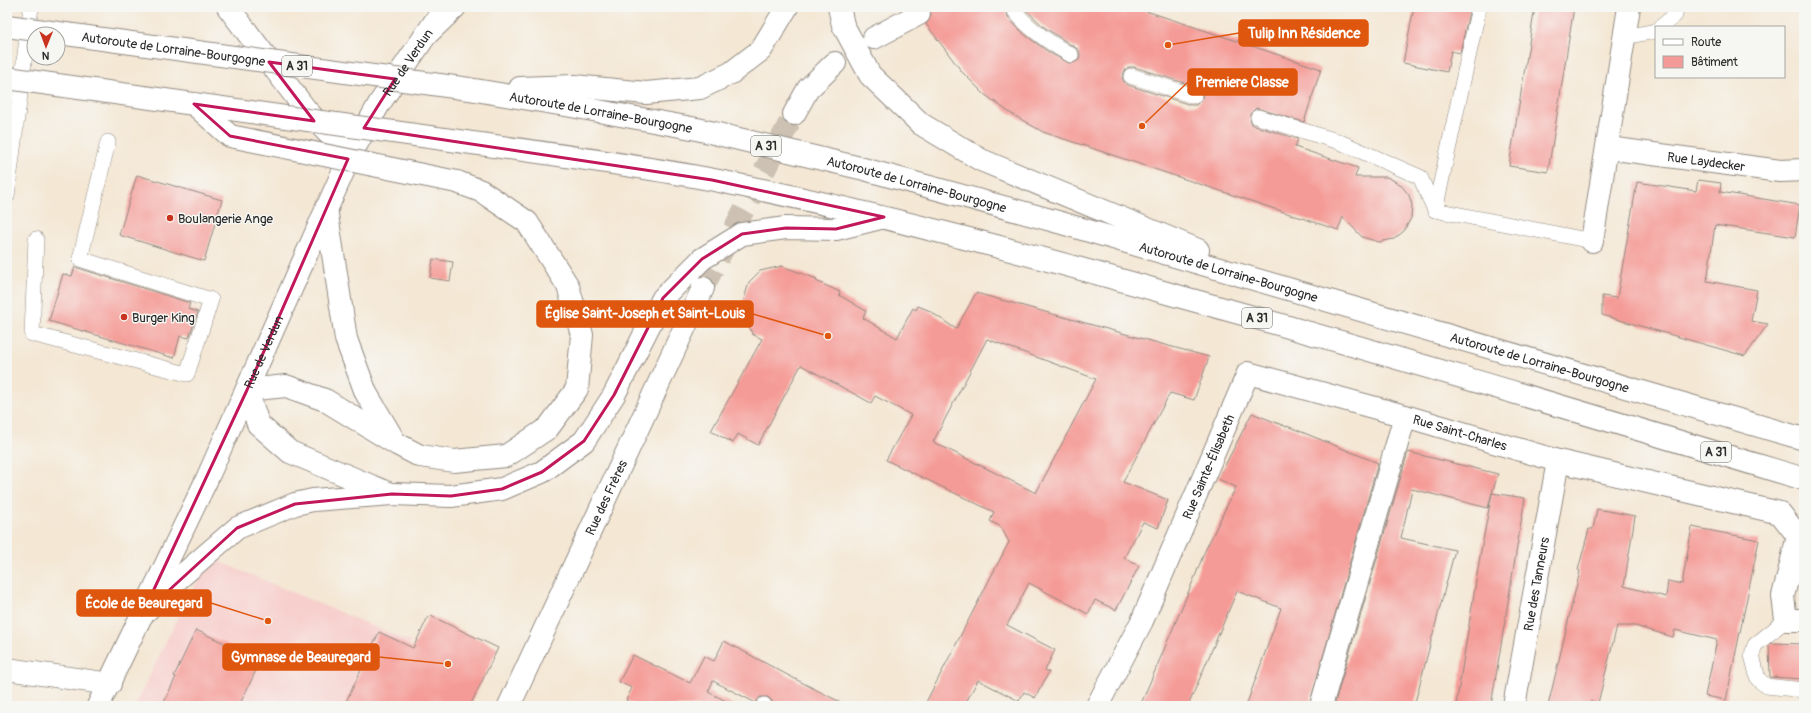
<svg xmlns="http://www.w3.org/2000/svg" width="1811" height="713" viewBox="0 0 1811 713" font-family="Pangolin,sans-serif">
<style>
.built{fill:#f7d0ce}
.building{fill:#f59b97;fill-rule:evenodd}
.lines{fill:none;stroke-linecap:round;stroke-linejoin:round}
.minor-tunnel{stroke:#ccc1b2;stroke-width:22;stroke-dasharray:22 11;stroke-linecap:butt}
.service-casing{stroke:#908980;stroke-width:16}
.minor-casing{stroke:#908980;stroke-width:24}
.secondary-casing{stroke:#908980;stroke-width:24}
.motorway-casing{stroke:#908980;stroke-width:24}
.service{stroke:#fff;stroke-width:15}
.minor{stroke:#fff;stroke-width:22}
.secondary{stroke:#fff;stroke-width:22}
.motorway{stroke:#fff;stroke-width:22}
.motorway-bridge-casing{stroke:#908980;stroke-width:24;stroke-linecap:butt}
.motorway-bridge{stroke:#fff;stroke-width:22}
.marked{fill:none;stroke:#c2185b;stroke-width:3;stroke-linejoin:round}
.poi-dot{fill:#c8321e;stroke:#f6f6f2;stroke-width:1.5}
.labels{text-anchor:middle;stroke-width:3;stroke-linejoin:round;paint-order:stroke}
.shield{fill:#f6f6f2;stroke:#686867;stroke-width:1}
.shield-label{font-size:12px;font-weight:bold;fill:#2b2b2b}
.street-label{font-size:13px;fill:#2b2b2b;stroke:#f6f6f2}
.poi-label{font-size:13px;fill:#2b2b2b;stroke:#f6f6f2;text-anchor:start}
.leader{fill:none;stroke:#df570e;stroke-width:1.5}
.callout-dot{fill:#df570e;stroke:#f6f6f2;stroke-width:1.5}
.callout{fill:#df570e;stroke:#df570e;stroke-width:1.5}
.callout-label{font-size:14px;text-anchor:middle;font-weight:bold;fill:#fff}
</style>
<rect width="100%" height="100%" fill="#f6f6f2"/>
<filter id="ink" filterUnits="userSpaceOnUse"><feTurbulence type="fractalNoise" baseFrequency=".025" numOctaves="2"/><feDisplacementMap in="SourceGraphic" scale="8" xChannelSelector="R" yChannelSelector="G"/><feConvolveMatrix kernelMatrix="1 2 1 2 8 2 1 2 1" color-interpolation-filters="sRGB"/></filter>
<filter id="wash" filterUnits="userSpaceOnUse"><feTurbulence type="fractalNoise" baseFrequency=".012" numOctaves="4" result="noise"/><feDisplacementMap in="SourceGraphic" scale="16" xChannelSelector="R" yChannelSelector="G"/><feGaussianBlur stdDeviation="0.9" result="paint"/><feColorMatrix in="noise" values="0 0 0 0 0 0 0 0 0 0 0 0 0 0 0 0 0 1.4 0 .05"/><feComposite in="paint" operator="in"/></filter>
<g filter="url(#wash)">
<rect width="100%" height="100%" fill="#f4e7d4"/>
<polygon class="built" points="218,561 411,642 381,706 135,706 186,600 201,576"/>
<g id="blocks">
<g class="building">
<path d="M929,7H1003L1010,20L1025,35L1050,53L1071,64L1079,60L1080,55L1079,50L1044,27L1023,7H1134L1321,69L1304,122L1256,108L1250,114L1251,123L1255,126L1298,139L1295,147L1358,168L1355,177H1387L1400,184L1409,195L1412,205L1411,218L1404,231L1394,239L1379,242L1362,237L1343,217L1338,230L1043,132L1010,113L984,94L962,72L926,24L931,15ZM1129,67H1134L1197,87L1203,94L1202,99L1196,105H1191L1128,85L1124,82L1122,78L1125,70Z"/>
<polygon points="1414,7 1470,7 1460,53 1451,51 1447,72 1403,63"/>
<polygon points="1535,7 1574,7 1548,172 1509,166"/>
<polygon points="137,175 222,200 204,261 119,235"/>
<polygon points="1698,180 1721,183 1720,192 1800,205 1795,237 1715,225 1707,281 1757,290 1751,321 1768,324 1745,356 1602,315 1602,296 1617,298 1637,182 1696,191"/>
<polygon points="433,259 453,262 450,281 430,278"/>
<path d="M782,266L817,279L816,281L840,292L839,295L866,311L863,318L897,338L913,308L916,310L918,306L928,310L956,329L976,293L1209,357L1194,400L1170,393L1123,482L1168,500L1158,528L1143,522L1124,558L1139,566L1116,610L1095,600L1088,614L1029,583L1007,625L1055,650L1045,670L1049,672L1035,698L1024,692L1019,701L978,680L964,706H924L1009,542L1001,527L990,521L994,512L886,460L911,415L875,396L871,403L801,365L758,445L738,434L733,443L711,431L762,339L752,334L742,306L749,282L760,271ZM987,339L1096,379L1036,493L933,442Z"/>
<polygon points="75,267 190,303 188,309 198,312 189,338 180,336 174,358 49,321 63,274 72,276"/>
<polygon points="1252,413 1287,427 1287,426 1378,463 1309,706 1246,706 1281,608 1237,591 1188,706 1140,706 1196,574 1204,553 1236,487 1218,479"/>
<polygon points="1408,452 1498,474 1492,493 1525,498 1491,706 1456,706 1480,556 1492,493 1488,508 1412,489 1401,538 1455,550 1414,706 1334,706"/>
<polygon points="1597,509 1635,516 1624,586 1666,597 1668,581 1682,584 1692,527 1759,540 1726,700 1705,696 1717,640 1675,630 1673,637 1635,626 1617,626 1598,703 1591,701 1590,706 1548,706 1580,571 1578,570 1589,529 1593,529"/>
<polygon points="429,615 498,648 470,706 344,706 379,632 413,648"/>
<polygon points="196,630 261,660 239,706 162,706 176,677 174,676"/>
<polygon points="724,641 797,680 848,706 773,706 772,701 768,697 760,697 756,703 713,681 708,692 736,706 637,706 626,700 632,688 619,682 633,655 690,683 704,656 714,661"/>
<polygon points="1771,643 1804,644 1804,679 1770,677 1769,645"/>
</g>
</g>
</g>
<g filter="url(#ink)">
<use href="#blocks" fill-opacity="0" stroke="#908980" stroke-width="1"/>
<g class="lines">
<polyline class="minor-tunnel" points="703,288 794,114"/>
<g class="service-casing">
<g id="service">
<path d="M1012,7C1025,27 1050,43 1071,55"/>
<polyline points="1661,27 1675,15 1676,7"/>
<polyline points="1624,37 1656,31"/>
<polyline points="1131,76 1194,96"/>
<polyline points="1258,117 1340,142 1420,177 1435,210 1592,241"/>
<polyline points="7,196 31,7"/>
<polyline points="1435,210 1479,7"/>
<polyline points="36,239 32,334 187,374 211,300 80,259 108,142"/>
<polyline points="1786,620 1755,645 1752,655 1758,679 1766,686 1804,690"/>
<polyline points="764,706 764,705"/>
</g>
</g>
<g class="minor-casing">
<g id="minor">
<polyline points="228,7 306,110 350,156"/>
<polyline points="874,38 919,14"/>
<polyline points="794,114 808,89 835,63"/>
<path id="s1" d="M1608,148L1780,171L1804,170"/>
<polyline points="1592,241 1629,7"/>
<polyline points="1798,536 1783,596 1786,620 1804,620"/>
<polyline points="7,669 110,684"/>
<path id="s2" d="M509,706L703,288"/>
<path id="s3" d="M1097,706L1142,621L1248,373L1405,416L1558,461L1780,513L1798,536L1804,538"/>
<polyline points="1321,706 1405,416"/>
<path id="s4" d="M1514,706L1558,461"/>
</g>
</g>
<g class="secondary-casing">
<g id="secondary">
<path id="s5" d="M98,706L206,481L350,156L379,104L436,20"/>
</g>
</g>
<g class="motorway-casing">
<g id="motorway">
<polyline points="839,7 843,25 870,75 921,124 981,160 1198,250"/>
<polyline points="425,36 455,7"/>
<polyline points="520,88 574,86 646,93 700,88 731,73 761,50 787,7"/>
<path id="s6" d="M469,89L571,106L697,129L860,168L1058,222L1804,439"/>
<path d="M458,141C544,153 629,164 714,180C869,211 1022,252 1174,295C1385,353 1594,416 1804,479"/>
<polyline points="326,208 346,339 366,393 395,442"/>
<polyline points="388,493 290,452 258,424 247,390 286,386 325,400 397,444 420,456 454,461 506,456 548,428 577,389 582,335 568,286 527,222 481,191 457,182"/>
<polyline points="142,615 178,579 237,528 295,504 313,500 392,494 451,496 502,489 542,472 584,441 614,395 663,298 702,259 742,234 786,228 836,229 880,218"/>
</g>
</g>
<use href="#service" class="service"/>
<use href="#minor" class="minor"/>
<use href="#secondary" class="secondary"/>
<use href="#motorway" class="motorway"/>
<g class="motorway-bridge-casing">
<g id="motorway-bridge">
<path id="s7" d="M7,26L469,89"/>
<polyline points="7,78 458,141"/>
<polyline points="194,104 230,136 457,182"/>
</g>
</g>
<use href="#motorway-bridge" class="motorway-bridge"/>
</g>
</g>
<path class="marked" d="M269,62L395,79L364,128L712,180L884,217L836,229L786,228L742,234L702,259L663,298L614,395L584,441L542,472L502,489L451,496L392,494L295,504L237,528L142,615L247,390L348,159L230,136L194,104L314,121Z"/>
<g class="poi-dot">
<circle cx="170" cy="218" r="4"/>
<circle cx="124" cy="317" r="4"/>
</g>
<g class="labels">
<g class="shield">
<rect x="282" y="56" width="30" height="20" rx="3"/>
<rect x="751" y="136" width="30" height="20" rx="3"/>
<rect x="1242" y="308" width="30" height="20" rx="3"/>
<rect x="1701" y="442" width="30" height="20" rx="3"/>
</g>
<g class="shield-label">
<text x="297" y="70">A 31</text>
<text x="766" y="150">A 31</text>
<text x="1257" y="322">A 31</text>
<text x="1716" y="456">A 31</text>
</g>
<g class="street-label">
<text dy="5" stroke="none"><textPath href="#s7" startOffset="168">Autoroute de Lorraine-Bourgogne</textPath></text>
<text dy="5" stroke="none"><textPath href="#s5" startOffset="715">Rue de Verdun</textPath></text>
<text dy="5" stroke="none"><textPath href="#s6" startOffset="134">Autoroute de Lorraine-Bourgogne</textPath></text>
<text dy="5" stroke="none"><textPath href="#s1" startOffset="99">Rue Laydecker</textPath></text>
<text dy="5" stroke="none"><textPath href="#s6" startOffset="458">Autoroute de Lorraine-Bourgogne</textPath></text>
<text dy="5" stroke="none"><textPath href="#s6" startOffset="782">Autoroute de Lorraine-Bourgogne</textPath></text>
<text dy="5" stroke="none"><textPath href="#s5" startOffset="391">Rue de Verdun</textPath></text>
<text dy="5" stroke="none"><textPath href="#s6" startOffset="1106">Autoroute de Lorraine-Bourgogne</textPath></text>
<text dy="5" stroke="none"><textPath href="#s3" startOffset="586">Rue Saint-Charles</textPath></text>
<text dy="5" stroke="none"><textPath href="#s3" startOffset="264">Rue Sainte-Élisabeth</textPath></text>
<text dy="5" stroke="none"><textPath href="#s2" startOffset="230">Rue des Frères</textPath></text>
<text dy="5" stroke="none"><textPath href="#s4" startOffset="124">Rue des Tanneurs</textPath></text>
</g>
<g class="poi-label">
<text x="178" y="223">Boulangerie Ange</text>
<text x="132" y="322">Burger King</text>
</g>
</g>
<path class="leader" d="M1168 45L1239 33M1142 126L1188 82M828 336L753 314M268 621L211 603M448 664L379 657"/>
<g class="callout-dot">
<circle cx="1168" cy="45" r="4"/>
<circle cx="1142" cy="126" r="4"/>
<circle cx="828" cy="336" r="4"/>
<circle cx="268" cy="621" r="4"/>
<circle cx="448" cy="664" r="4"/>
</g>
<g class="callout">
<rect x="1239" y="20" width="129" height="26" rx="4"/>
<rect x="1188" y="69" width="109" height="26" rx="4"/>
<rect x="537" y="301" width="216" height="26" rx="4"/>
<rect x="77" y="590" width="134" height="26" rx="4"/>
<rect x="223" y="644" width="156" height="26" rx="4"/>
</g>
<g class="callout-label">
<text x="1304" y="38">Tulip Inn Résidence</text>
<text x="1242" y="87">Premiere Classe</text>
<text x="645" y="318">Église Saint-Joseph et Saint-Louis</text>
<text x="144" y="608">École de Beauregard</text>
<text x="301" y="662">Gymnase de Beauregard</text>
</g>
<rect width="1811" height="713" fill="none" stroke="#f6f6f2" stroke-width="24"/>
<rect x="1655" y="26" width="130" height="52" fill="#f6f6f2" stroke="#a5a5a2"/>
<rect x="1663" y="39" width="20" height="6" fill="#ffffff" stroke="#a5a5a2"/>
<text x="1691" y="46" font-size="12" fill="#2b2b2b">Route</text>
<rect x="1663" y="56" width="20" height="12" fill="#f59b97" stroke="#a5a5a2"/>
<text x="1691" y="66" font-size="12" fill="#2b2b2b">Bâtiment</text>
<g transform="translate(46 46) rotate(181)"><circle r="19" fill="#f6f6f2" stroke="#a5a5a2"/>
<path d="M0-3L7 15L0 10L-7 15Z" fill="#c8321e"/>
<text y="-6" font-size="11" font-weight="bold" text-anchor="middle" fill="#2b2b2b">N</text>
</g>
</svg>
